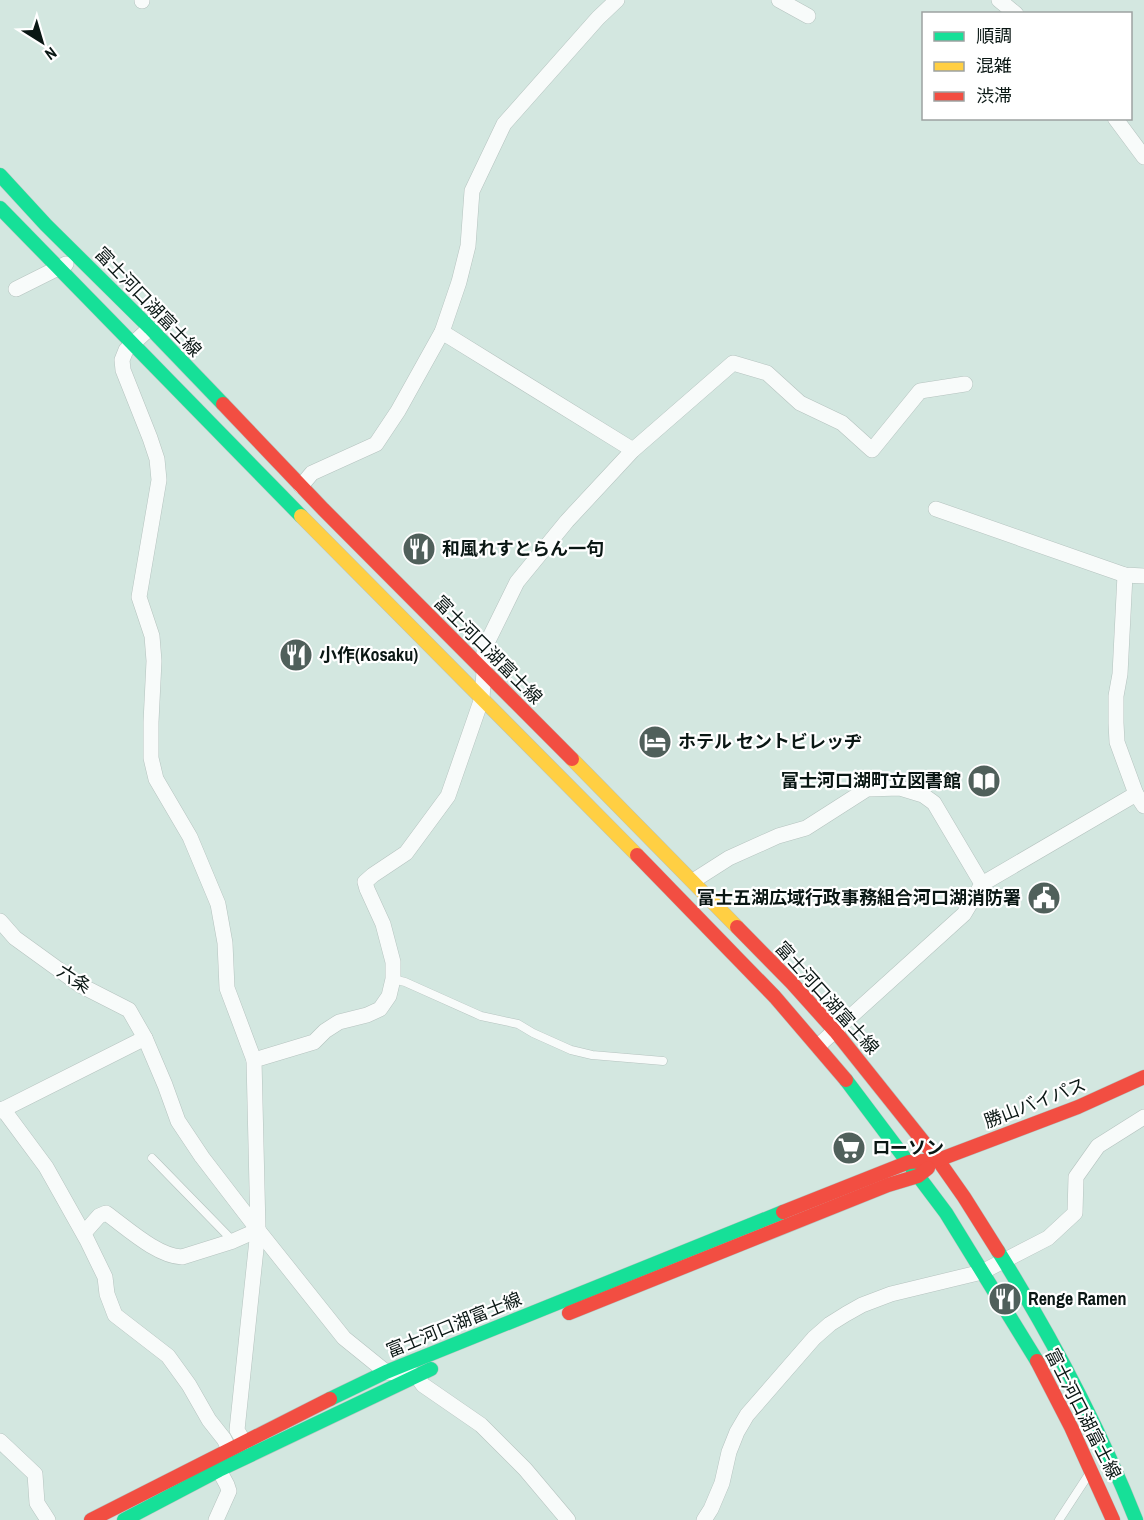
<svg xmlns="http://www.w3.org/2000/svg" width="1144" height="1520" viewBox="0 0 1144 1520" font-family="'Archivo Narrow','Noto Sans JP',sans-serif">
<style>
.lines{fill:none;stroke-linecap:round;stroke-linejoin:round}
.lane-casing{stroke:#b5c3bf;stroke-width:9}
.street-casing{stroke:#b5c3bf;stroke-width:16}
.fast-casing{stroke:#b5c3bf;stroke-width:15}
.slow-casing{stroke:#b5c3bf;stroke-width:15}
.jam-casing{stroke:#b5c3bf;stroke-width:15}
.lane{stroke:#f8fbfa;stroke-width:8}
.street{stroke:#f8fbfa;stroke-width:15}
.fast{stroke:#16e098;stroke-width:14}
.slow{stroke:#ffcf43;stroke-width:14}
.jam{stroke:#f24e42;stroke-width:14}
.labels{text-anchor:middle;stroke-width:4.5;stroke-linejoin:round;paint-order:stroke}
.street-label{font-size:18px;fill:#0a1714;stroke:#fff}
.poi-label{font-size:18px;font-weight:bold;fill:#0a1714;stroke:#fff;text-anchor:start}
</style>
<rect width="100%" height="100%" fill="#d3e7e0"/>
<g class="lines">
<g class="lane-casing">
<g id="lane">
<polyline points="393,979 405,982 481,1016 518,1024 533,1033 571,1050 592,1055 663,1061"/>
<polyline points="152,1158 233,1241"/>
<polyline points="1059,1520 1089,1474"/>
</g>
</g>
<g class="street-casing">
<g id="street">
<polyline points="142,0 142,1"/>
<polyline points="779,0 808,16"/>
<polyline points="999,0 1016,14"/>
<polyline points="1115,118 1144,157"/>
<polyline points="16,289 66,264"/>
<polyline points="150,328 126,350 122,360 123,370 150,438 157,459 159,480 139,597 152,636 154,661 151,722 151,758 156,779 190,837 218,904 225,943 227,988 254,1060"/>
<polyline points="442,332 633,450"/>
<polyline points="301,486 312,473 376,444 398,411 442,332 459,282 468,246 472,191 504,124 598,18 617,0"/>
<polyline points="936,509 1125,575 1144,576"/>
<polyline points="1125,575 1120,674 1116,696 1116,723 1117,742 1136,794"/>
<polyline points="693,881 729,858 778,836 806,828 867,789 900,788 923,795 934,803 982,884"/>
<polyline points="0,921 15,938 80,985 129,1010 145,1038 165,1085 178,1121 202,1157 258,1230 344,1338 386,1372 416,1375 423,1385 481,1425 525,1469 568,1520"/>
<polyline points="818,1046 964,914 982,884 1136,794 1144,806"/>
<polyline points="3,1109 46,1167 87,1240 105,1277 107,1294 115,1315 168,1356 189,1385 209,1420 224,1439 229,1449"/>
<polyline points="0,1111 145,1038"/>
<path d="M84,1233L99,1216L106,1213C127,1228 157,1256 182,1257L233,1241L258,1230"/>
<polyline points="0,1441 35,1474 37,1503 48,1520"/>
<polyline points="244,1442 237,1430 258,1230 254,1060 314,1042 325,1031 339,1022 367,1015 380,1009 389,996 393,979 393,962 383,924 367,889 365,882 373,875 406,853 448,796 482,698 484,672 484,649 517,582 567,521 633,450 733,363 767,373 800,403 842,423 872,450 920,391 965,384"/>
<polyline points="216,1520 229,1491 227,1485 219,1470"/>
<polyline points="704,1520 711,1509 722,1483 729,1452 737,1432 747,1415 814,1338 830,1324 846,1314 862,1305 891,1294 982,1272 1048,1238 1075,1213 1076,1177 1098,1146 1144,1117"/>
</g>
</g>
<g class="fast-casing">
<g id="fast">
<polyline points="0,175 46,225 150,328 223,404"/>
<polyline points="0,208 301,516"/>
<polyline points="846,1080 946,1213 1037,1361"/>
<path d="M998,1251C1051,1336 1099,1427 1136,1520"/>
<polyline points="330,1399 386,1372 783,1212"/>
<polyline points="124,1520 219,1470 431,1369"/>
</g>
</g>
<g class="slow-casing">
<g id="slow">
<polyline points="301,516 637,855"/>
<polyline points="572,759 737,927"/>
</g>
</g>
<g class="jam-casing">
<g id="jam">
<polyline points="223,404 323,509 572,759"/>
<polyline points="637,855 775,997 846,1080"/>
<polyline points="737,927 792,983 835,1031 938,1160 964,1197 998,1251"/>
<polyline points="783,1212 909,1162 938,1160 1078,1107 1144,1077"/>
<polyline points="569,1313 888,1185 918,1176 928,1168"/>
<polyline points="1037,1361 1071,1427 1113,1520"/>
<polyline points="91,1520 330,1399"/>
</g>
</g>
<use href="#lane" class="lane"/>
<use href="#street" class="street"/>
<use href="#fast" class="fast"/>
<use href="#slow" class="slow"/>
<use href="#jam" class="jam"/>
</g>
<defs>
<g id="restaurant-disc" transform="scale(1.725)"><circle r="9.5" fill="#50605b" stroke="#fff"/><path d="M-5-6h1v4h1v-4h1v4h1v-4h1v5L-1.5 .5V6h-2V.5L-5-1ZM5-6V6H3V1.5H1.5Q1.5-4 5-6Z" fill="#fff"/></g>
<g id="hotel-disc" transform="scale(1.725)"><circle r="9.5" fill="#50605b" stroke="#fff"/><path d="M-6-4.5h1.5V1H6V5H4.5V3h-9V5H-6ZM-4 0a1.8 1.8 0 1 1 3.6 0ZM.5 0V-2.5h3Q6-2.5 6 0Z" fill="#fff"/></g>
<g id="library-disc" transform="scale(1.725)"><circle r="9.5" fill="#50605b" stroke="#fff"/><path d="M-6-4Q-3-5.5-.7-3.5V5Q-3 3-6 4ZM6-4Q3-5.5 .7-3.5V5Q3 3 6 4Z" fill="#fff"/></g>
<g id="civic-disc" transform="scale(1.725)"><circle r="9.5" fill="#50605b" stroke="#fff"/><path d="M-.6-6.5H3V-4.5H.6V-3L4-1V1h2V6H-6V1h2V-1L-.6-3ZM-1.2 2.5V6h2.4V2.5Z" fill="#fff"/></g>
<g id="supermarket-disc" transform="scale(1.725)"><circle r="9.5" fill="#50605b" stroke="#fff"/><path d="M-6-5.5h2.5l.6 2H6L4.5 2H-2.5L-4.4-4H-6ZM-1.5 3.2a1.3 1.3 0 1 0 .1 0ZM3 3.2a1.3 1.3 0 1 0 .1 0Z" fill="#fff"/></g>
</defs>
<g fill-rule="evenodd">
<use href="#restaurant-disc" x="419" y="549"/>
<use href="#restaurant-disc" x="296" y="655"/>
<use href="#hotel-disc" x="655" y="742"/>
<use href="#library-disc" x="984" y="781"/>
<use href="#civic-disc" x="1044" y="898"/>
<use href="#supermarket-disc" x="849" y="1148"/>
<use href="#restaurant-disc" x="1005" y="1299"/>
</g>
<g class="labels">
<g class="street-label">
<text transform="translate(148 302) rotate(46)" y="6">富士河口湖富士線</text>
<text transform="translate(488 650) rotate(45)" y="6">富士河口湖富士線</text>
<text transform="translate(74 979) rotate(33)" y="6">六条</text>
<text transform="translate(827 998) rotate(48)" y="6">富士河口湖富士線</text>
<text transform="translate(1035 1103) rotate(-21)" y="6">勝山バイパス</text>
<text transform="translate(454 1325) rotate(-22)" y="6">富士河口湖富士線</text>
<text transform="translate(1083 1414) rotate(63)" y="6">富士河口湖富士線</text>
</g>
<g class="poi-label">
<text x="442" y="555">和風れすとらん一句</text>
<text x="319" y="661">小作(Kosaku)</text>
<text x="678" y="748">ホテル セントビレッヂ</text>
<text x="961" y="787" text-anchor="end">富士河口湖町立図書館</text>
<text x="1021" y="904" text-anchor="end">富士五湖広域行政事務組合河口湖消防署</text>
<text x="872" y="1154">ローソン</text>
<text x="1028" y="1305">Renge Ramen</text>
</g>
</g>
<rect x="922" y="12" width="210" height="108" fill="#ffffff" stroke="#9da2a1" stroke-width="1.5"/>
<rect x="934" y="32" width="30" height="9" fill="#16e098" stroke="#9da2a1" stroke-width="1.5"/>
<text x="976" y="42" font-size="18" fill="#0a1714">順調</text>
<rect x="934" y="62" width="30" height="9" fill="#ffcf43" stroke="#9da2a1" stroke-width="1.5"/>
<text x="976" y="72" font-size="18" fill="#0a1714">混雑</text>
<rect x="934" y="92" width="30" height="9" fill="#f24e42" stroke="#9da2a1" stroke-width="1.5"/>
<text x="976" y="102" font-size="18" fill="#0a1714">渋滞</text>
<g transform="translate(42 42) rotate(143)" stroke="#ffffff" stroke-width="4.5" paint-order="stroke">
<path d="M0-4.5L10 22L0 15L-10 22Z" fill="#0a1714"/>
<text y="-9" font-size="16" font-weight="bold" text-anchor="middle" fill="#0a1714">N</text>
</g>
</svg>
